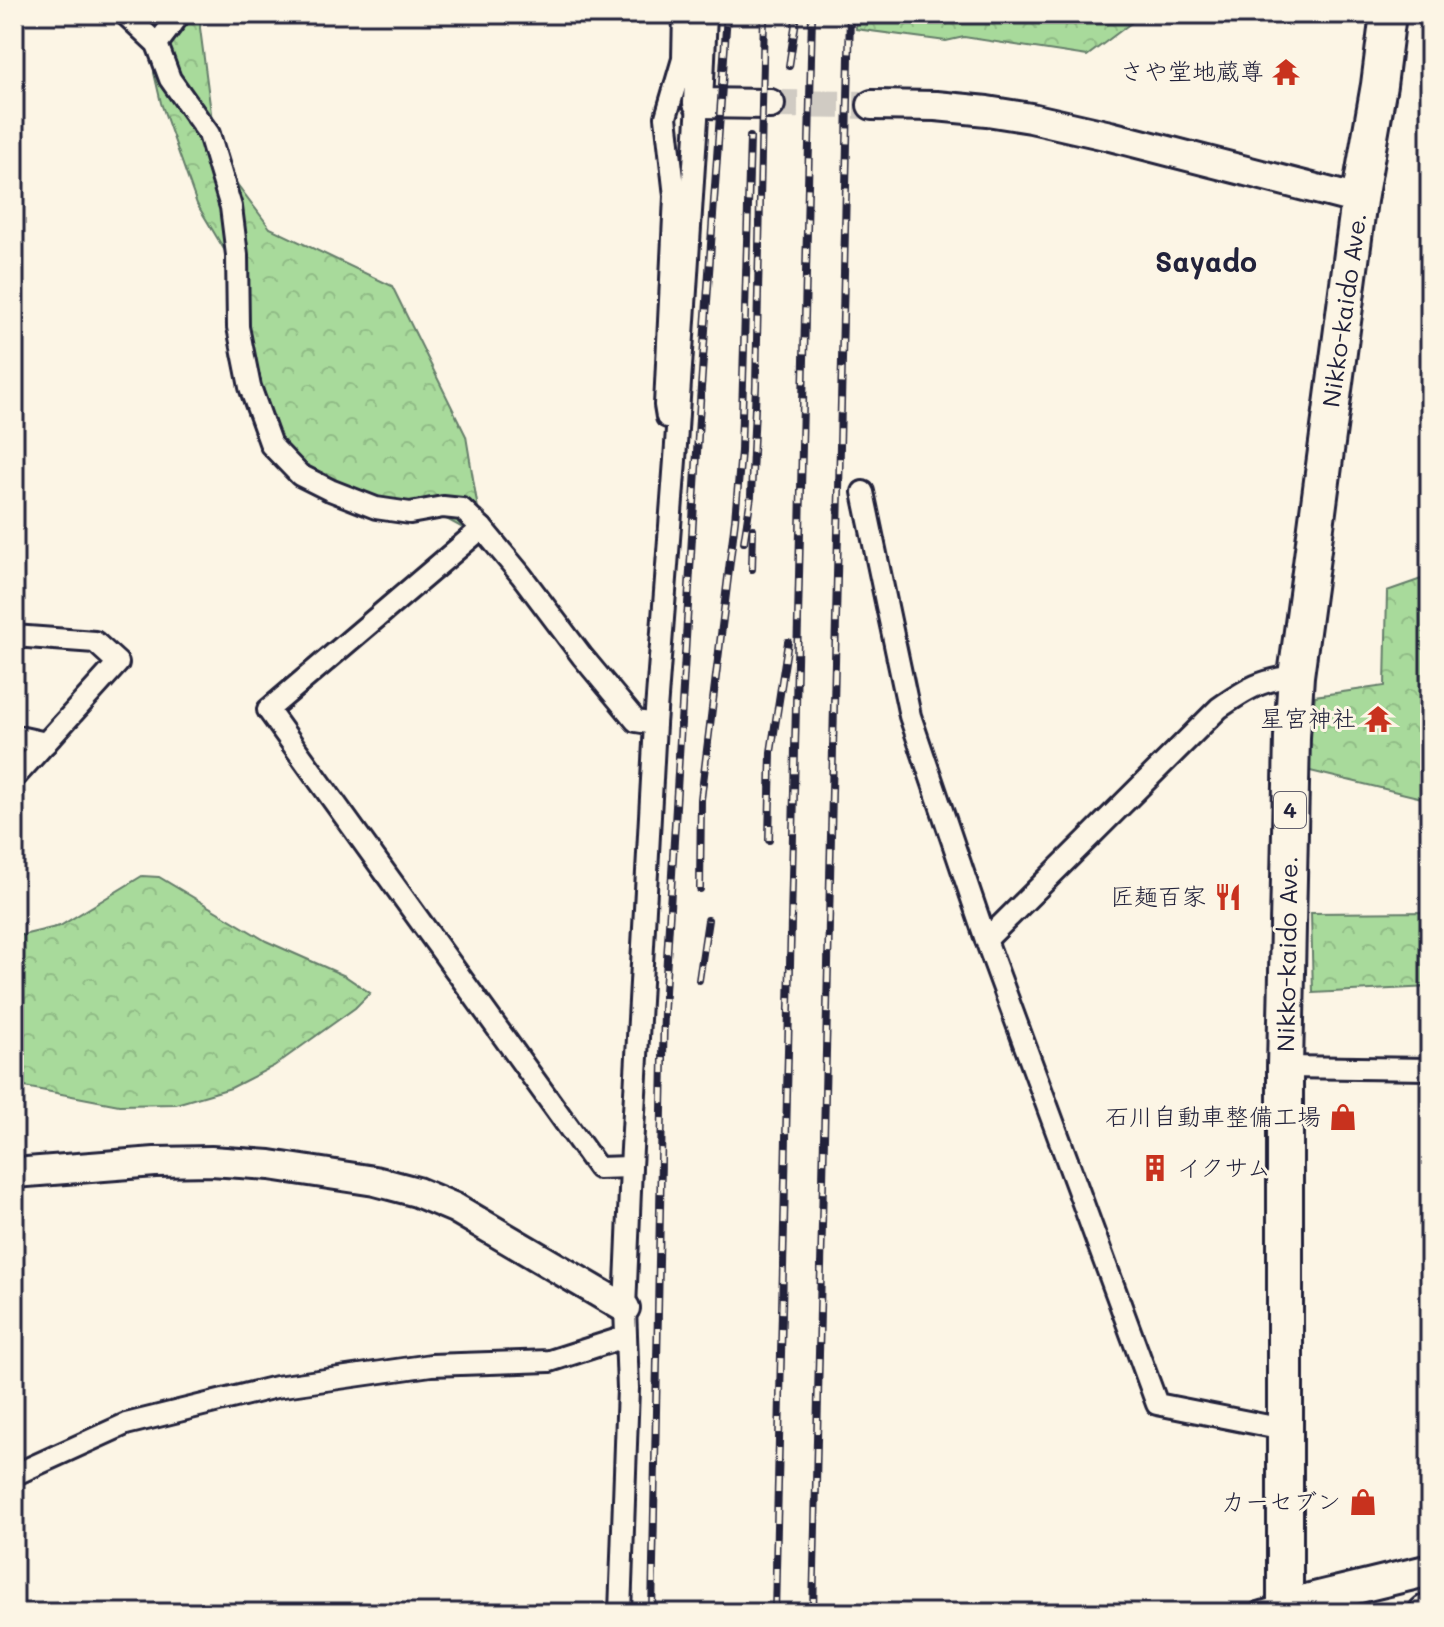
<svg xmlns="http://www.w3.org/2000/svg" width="1444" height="1627" viewBox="0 0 1444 1627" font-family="Mali,'Klee One',sans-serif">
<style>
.forest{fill:url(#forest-crowns);stroke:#657e6b;stroke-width:2}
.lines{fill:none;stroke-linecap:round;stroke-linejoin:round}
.secondary-tunnel{stroke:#d0cbc3;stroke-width:28;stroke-dasharray:28 14;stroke-linecap:butt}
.street-casing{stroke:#22223b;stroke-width:26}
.secondary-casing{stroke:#22223b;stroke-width:34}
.primary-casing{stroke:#22223b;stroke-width:36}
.highway-casing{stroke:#22223b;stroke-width:40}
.street{stroke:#fcf5e5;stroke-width:20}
.secondary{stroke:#fcf5e5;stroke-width:28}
.primary{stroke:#fcf5e5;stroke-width:30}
.highway{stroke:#fcf5e5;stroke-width:34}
.rail-casing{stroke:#22223b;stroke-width:8}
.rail{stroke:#fcf5e5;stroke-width:5;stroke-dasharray:15;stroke-linecap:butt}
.labels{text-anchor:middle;stroke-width:6;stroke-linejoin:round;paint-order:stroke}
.shield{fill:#fcf5e5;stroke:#63616e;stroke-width:2}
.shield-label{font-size:22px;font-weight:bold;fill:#22223b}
.poi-label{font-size:24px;fill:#22223b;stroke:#fcf5e5;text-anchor:end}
.street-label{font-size:24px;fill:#22223b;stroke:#fcf5e5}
.quarter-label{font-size:28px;font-weight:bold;fill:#22223b;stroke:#fcf5e5}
</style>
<defs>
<pattern id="forest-crowns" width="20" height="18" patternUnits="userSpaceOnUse" patternTransform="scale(2)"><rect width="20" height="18" fill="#a8da9b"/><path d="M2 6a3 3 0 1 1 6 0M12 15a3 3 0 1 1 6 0" fill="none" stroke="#90bb86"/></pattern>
</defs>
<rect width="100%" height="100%" fill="#fcf5e5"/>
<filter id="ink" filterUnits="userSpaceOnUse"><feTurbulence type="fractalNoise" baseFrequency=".0125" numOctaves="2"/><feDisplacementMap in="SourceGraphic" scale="16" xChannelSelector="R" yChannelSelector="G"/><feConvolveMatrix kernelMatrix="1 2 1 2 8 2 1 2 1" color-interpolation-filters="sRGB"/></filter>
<g filter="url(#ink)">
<g class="forest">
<polygon points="158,14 201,14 200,28 214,136 237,184 270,228 392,286 466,436 483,539 441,516 320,488 253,409 231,356 228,256 197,204 161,103 154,73"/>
<polygon points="856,14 1143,14 1087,56 964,37 946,41 856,29"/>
<polygon points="1430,576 1430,800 1306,770 1315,696 1385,686 1387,591"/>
<polygon points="142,876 159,877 266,941 345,976 370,993 355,1008 274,1066 231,1088 176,1104 119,1105 14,1085 14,937 60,926"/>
<polygon points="1430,912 1430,987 1313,993 1311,913"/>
</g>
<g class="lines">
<polyline class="secondary-tunnel" points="770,104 872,105"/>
<g class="street-casing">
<g id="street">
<polyline points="125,14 157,44 170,79 209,134 231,207 237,255 238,327 250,387 271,445 300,475 330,490 376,508 410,513 443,507 462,509 482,528 521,575 582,656 636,721 655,724"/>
<polyline points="157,44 180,14"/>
<polyline points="667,417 665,405 675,196 666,117 683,59 684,14"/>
<polyline points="863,492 910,716 986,940 1157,1404 1284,1429"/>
<polyline points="482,528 268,710 598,1168 631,1167"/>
<polyline points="14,636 95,642 118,663 14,778"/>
<polyline points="14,736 46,743"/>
<path d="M986,940L1219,708C1248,688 1261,680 1296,676"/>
<polyline points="1285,1067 1430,1069"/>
<polyline points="14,1475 126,1424 276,1387 431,1365 550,1361 625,1337"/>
<polyline points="620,1613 628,1388 625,1308 631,1167 655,724 675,460 698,103"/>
<polyline points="1259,1613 1285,1605"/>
</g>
</g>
<g class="secondary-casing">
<g id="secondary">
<polyline points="702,14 698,103 770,104"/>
<polyline points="872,105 936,106 987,111 1031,118 1110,136 1359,200"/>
<polyline points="14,1173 155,1162 211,1161 270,1165 375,1181 417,1192 455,1208 625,1308"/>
</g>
</g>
<g class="primary-casing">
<polyline id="primary" points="1285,1605 1430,1570"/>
</g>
<g class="highway-casing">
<g id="highway">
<polyline points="1285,1613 1285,1067 1292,737 1296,676 1310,572 1359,200 1379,85 1388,14"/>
<polyline points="1426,1613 1430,1612"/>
</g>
</g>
<use href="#street" class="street"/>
<use href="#secondary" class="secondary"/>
<use href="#primary" class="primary"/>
<use href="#highway" class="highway"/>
<g class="rail-casing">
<g id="rail">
<polyline points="789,66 797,14"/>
<polyline points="744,542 751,496 756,386 764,14"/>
<polyline points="752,569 753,529"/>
<polyline points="769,840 771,752 788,642"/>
<polyline points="700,889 701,799 735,520 741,451 750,137"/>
<polyline points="699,980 708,920"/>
<polyline points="652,1613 664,1009 700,402 727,14"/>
<polyline points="775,1613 812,14"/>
<polyline points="813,1613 850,14"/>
</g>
</g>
<use href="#rail" class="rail"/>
</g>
</g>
<defs>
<g id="temple-bare" transform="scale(2.16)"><path d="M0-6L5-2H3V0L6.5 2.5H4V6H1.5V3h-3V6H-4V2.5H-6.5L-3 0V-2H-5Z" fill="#c8321e" stroke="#fcf5e5" stroke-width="2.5" paint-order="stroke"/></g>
<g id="restaurant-bare" transform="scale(2.16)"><path d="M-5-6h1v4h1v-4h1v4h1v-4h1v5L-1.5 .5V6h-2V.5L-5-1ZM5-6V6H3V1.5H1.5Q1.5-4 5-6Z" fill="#c8321e" stroke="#fcf5e5" stroke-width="2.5" paint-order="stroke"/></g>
<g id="shop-bare" transform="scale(2.16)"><path d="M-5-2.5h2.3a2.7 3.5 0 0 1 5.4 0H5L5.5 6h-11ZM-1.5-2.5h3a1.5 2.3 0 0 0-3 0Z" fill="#c8321e" stroke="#fcf5e5" stroke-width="2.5" paint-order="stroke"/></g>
<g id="building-bare" transform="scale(2.16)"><path d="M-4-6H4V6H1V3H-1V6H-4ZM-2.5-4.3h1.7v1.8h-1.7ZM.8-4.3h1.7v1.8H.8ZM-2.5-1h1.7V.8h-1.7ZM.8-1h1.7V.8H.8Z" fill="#c8321e" stroke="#fcf5e5" stroke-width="2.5" paint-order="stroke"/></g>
</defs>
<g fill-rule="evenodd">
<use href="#temple-bare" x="1286" y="72"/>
<use href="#temple-bare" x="1378" y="719"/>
<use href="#restaurant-bare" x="1228" y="897"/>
<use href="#shop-bare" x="1343" y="1117"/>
<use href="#building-bare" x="1155" y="1168"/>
<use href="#shop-bare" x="1363" y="1502"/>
</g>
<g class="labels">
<rect class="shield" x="1274" y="792" width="32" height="36" rx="6"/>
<g class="shield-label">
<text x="1290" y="818">4</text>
</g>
<g class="poi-label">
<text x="1264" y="80">さや堂地蔵尊</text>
<text x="1356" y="727">星宮神社</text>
<text x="1206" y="905">匠麺百家</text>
<text x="1321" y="1125">石川自動車整備工場</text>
<text x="1177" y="1176" text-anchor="start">イクサム</text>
<text x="1341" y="1510">カーセブン</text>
</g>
<g class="street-label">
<text transform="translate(1345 310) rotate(-82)" y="8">Nikko-kaido Ave.</text>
<text transform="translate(1288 954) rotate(-89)" y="8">Nikko-kaido Ave.</text>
</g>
<g class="quarter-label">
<text x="1206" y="272">Sayado</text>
</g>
</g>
<rect width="1444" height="1627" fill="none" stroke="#fcf5e5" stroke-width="48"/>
<rect x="24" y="24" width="1396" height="1579" fill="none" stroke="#22223b" stroke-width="3" filter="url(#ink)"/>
</svg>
